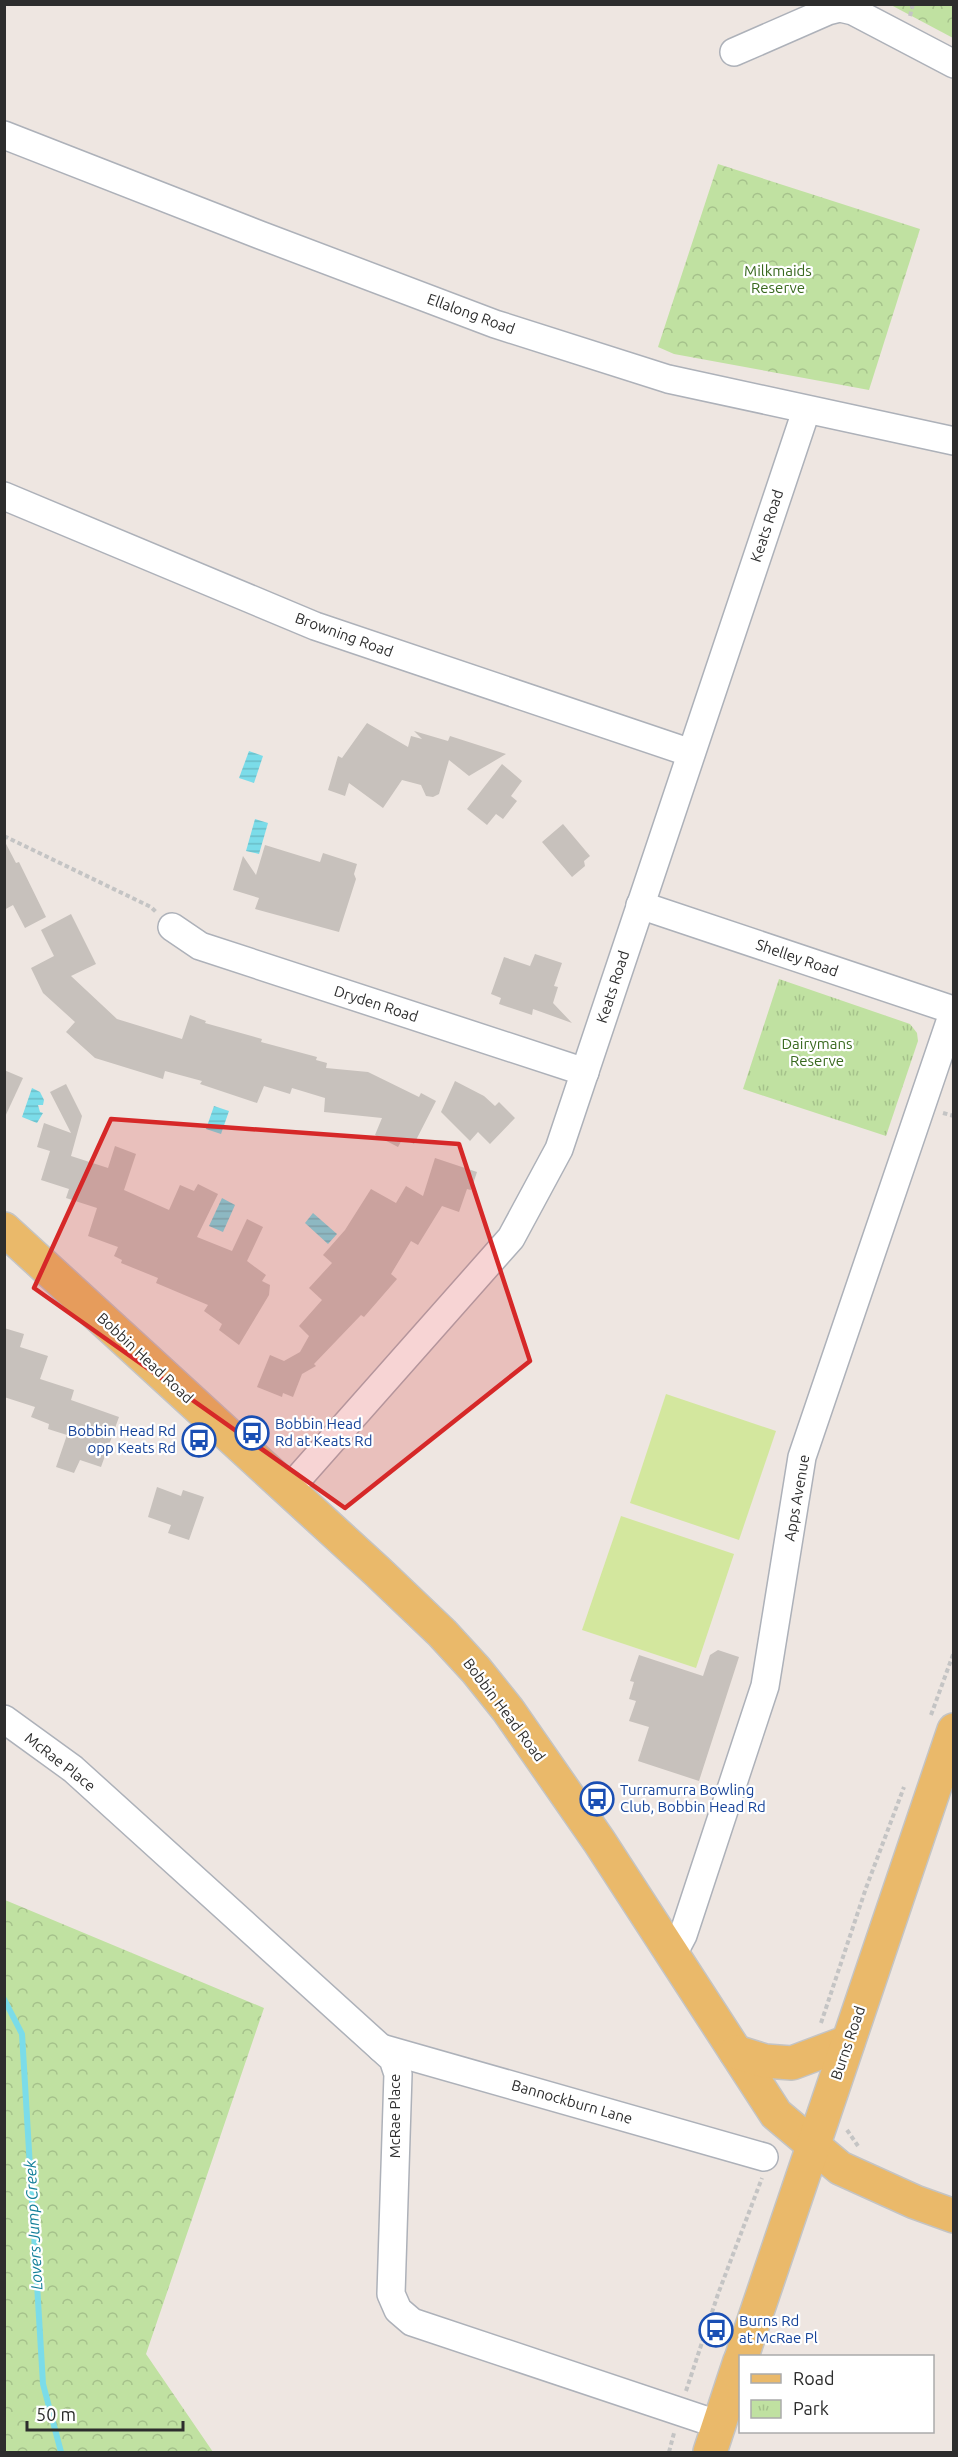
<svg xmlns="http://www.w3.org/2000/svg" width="958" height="2457" viewBox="0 0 958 2457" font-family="Ubuntu,sans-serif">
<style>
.forest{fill:url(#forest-crowns)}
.park{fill:url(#park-tufts)}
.pitch{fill:#d3e79e}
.water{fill:url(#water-rules)}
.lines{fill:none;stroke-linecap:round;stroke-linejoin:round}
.stream{stroke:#7bdce9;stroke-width:6}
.building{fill:#c7c1bc}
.minor-casing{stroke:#adb1b9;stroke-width:30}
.major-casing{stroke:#c4c4c4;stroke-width:36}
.path{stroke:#c4c4c4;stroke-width:4;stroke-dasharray:4.5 3;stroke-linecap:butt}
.minor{stroke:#fff;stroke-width:27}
.major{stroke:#eab96a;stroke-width:33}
.marked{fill:#d62828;fill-opacity:0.2;stroke:#d62828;stroke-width:4.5;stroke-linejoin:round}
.labels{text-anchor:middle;stroke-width:4.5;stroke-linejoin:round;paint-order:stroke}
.park-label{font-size:15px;fill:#39691f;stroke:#fff}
.street-label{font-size:15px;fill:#2d2d2d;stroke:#fff}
.transit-label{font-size:15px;fill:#164399;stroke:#fff;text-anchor:start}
.water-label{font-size:16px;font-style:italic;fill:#15809a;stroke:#fff}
</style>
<defs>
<pattern id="forest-crowns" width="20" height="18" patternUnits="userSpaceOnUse" patternTransform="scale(1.5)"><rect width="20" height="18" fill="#c0e1a1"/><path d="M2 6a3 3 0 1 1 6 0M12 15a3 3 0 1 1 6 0" fill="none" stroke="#a5c18b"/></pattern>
<pattern id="park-tufts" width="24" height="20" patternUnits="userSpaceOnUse" patternTransform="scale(1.5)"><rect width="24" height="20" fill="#c0e1a1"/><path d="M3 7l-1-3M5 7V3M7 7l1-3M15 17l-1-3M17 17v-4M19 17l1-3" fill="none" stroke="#a5c18b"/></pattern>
<pattern id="water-rules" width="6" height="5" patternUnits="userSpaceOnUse" patternTransform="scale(1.5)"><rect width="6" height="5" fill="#7bdce9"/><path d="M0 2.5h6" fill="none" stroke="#6bbdc8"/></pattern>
</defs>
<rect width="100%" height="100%" fill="#eee6e1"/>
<g class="forest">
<polygon points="891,5 953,5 953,38"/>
<polygon points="718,164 920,229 869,390 674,354 658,347"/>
<polygon points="5,1900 264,2008 146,2354 213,2452 5,2452"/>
</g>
<polygon class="park" points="779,979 910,1024 917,1033 918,1041 886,1136 743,1089"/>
<g class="pitch">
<polygon points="666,1394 776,1431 739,1540 630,1503"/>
<polygon points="621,1516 734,1554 696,1668 582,1630"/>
</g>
<g class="water">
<polygon points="249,751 263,756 254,783 239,778"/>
<polygon points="255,819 268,823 259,854 246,851"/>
<polygon points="32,1088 40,1092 44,1100 43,1105 38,1105 40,1112 43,1113 37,1123 22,1117"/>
<polygon points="214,1106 229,1111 221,1134 206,1129"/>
<polygon points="222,1198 235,1205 223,1232 209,1226"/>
<polygon points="313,1213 337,1234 328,1244 305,1223"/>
</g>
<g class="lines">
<polyline class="stream" points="4,1999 22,2034 43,2384 61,2452"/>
</g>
<g class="building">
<polygon points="367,723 408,747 411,736 422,739 414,731 448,741 450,736 506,754 469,776 449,760 439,794 433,797 426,796 421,785 402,780 383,808 349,783 345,796 328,790 338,756 342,758"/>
<polygon points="502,764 522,781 511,796 517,801 503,819 496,814 487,825 467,809"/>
<polygon points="563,824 590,856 584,861 585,866 572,877 542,842"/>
<polygon points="4,840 16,863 19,862 46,917 25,928 13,905 4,910"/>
<polygon points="265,845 320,862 323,853 357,864 354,874 356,879 339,932 255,909 259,898 233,890 243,856 256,875"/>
<polygon points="71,914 96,964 71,976 117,1019 182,1039 190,1015 206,1021 205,1023 262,1039 261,1042 317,1057 316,1060 327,1063 326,1068 368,1072 419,1097 421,1093 436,1101 414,1144 403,1138 398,1147 375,1135 382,1118 324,1112 325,1098 292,1088 290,1094 264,1086 257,1103 200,1084 202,1081 165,1071 163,1079 95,1058 66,1032 75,1022 43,993 31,968 54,956 41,930"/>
<polygon points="535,954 562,963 554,986 558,987 553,1003 572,1023 533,1009 532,1015 499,1004 501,998 491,994 504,957 530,966"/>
<polygon points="4,1070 23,1078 4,1119"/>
<polygon points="455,1081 484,1096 495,1106 499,1102 515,1118 490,1144 478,1132 470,1141 441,1112"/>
<polygon points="66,1084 82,1116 71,1156 108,1168 115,1146 136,1154 124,1190 169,1210 180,1185 194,1191 198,1184 218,1194 197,1237 232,1251 247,1219 263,1227 247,1261 266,1275 262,1281 270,1285 269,1295 239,1345 219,1330 222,1324 204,1311 208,1305 156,1283 158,1278 121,1263 122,1260 114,1256 118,1247 88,1236 97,1208 66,1198 69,1189 41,1180 50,1151 37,1147 44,1123 71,1133 50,1092"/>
<polygon points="435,1158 477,1172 471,1190 467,1189 459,1212 442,1206 418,1245 411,1241 391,1274 397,1279 364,1317 361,1315 314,1364 316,1366 302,1374 293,1397 283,1393 282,1397 257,1387 270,1355 284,1361 300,1352 309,1336 299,1326 322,1300 309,1288 332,1263 323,1255 345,1230 371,1189 396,1203 406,1186 423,1196"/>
<polygon points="4,1328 24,1334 20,1347 48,1356 40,1379 74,1390 71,1400 119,1417 101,1467 80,1460 74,1473 56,1467 67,1435 48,1429 49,1424 31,1417 35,1407 4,1397"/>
<polygon points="157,1487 181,1496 183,1490 204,1497 189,1540 168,1533 171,1525 148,1517"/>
<polygon points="718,1650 739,1657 699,1781 638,1761 649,1727 629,1721 636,1701 629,1699 634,1682 630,1681 639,1655 703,1676 710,1655"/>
</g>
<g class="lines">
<g class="minor-casing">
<g id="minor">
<polyline points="734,52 828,11 840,8 853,11 954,64"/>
<polyline points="4,135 260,235 495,324 668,379 954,441"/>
<polyline points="4,496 315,626 691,753"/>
<polyline points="640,905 953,1010"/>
<polyline points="172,927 200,946 585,1072"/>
<polyline points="288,1490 511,1238 559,1149 806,411"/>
<polyline points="4,1719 73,1769 393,2059 398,2074 391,2294 398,2310 412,2322 720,2425"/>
<polyline points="672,1956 683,1935 765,1686 802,1457 954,1010"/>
<polyline points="381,2048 764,2157"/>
</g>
</g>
<g class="major-casing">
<g id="major">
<polyline points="4,1229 378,1572 442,1633 476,1670 508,1710 599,1841 776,2114 840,2168 915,2202 954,2216"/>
<polyline points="736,2052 765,2061 792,2063 848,2042"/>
<polyline points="742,2356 954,1730"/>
<polyline points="710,2452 740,2361"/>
</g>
</g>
<g class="path">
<polyline points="910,16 913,4"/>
<polyline points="4,836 151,907 156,912"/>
<polyline points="943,1113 954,1116"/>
<polyline points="931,1715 954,1652"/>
<polyline points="821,2023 866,1888 904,1787"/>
<polyline points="847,2130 858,2146"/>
<polyline points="686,2391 718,2294 762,2178"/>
<polyline points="669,2452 674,2433"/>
</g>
<use href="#minor" class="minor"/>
<use href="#major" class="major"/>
</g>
<path class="marked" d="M111,1119L459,1144L530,1361L345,1508L34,1288Z"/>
<defs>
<g id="bus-ring" transform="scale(1.725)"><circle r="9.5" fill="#fff" stroke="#1a4fb4" stroke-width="1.5"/><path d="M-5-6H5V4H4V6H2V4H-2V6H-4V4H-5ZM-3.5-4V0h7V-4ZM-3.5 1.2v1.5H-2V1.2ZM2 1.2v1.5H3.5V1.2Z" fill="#1a4fb4"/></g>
</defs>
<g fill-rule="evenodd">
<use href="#bus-ring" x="252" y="1433"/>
<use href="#bus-ring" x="199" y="1440"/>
<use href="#bus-ring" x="597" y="1799"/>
<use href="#bus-ring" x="716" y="2330"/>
</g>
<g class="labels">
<g class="park-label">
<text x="778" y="276">Milkmaids<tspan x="778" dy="17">Reserve</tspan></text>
<text x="817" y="1049">Dairymans<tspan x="817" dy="17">Reserve</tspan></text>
</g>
<g class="street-label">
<text transform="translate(471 314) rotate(20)" y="5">Ellalong Road</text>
<text transform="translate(767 526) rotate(-72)" y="5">Keats Road</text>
<text transform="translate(344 635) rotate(20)" y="5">Browning Road</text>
<text transform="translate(797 958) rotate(19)" y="5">Shelley Road</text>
<text transform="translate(613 987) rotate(-72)" y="5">Keats Road</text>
<text transform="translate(376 1004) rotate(18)" y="5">Dryden Road</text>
<text transform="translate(145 1358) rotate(43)" y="5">Bobbin Head Road</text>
<text transform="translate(797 1498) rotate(-80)" y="5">Apps Avenue</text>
<text transform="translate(504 1710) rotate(53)" y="5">Bobbin Head Road</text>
<text transform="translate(60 1762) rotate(38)" y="5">McRae Place</text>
<text transform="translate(848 2043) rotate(-71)" y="5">Burns Road</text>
<text transform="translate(572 2102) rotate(16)" y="5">Bannockburn Lane</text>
<text transform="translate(395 2116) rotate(-90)" y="5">McRae Place</text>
</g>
<g class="transit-label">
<text x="275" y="1429">Bobbin Head<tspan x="275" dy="17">Rd at Keats Rd</tspan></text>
<text x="176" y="1436" text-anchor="end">Bobbin Head Rd<tspan x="176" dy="17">opp Keats Rd</tspan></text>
<text x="620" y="1795">Turramurra Bowling<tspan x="620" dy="17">Club, Bobbin Head Rd</tspan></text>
<text x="739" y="2326">Burns Rd<tspan x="739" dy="17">at McRae Pl</tspan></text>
</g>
<g class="water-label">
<text transform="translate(33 2225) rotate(-93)" y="6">Lovers Jump Creek</text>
</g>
</g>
<rect width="958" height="2457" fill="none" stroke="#2d2d2d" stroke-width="12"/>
<rect x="739" y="2355" width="195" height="78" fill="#ffffff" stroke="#ababab" stroke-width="1.5"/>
<rect x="751" y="2374" width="30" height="9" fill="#eab96a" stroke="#ababab" stroke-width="1.5"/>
<text x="793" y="2385" font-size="18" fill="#2d2d2d">Road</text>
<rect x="751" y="2400" width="30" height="18" fill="url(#park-tufts)" stroke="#ababab" stroke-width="1.5"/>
<text x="793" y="2415" font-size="18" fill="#2d2d2d">Park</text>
<path d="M27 2421v9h156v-9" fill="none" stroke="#2d2d2d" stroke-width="3"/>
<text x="36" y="2421" font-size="18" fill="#2d2d2d" stroke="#ffffff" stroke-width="4.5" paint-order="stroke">50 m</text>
</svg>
